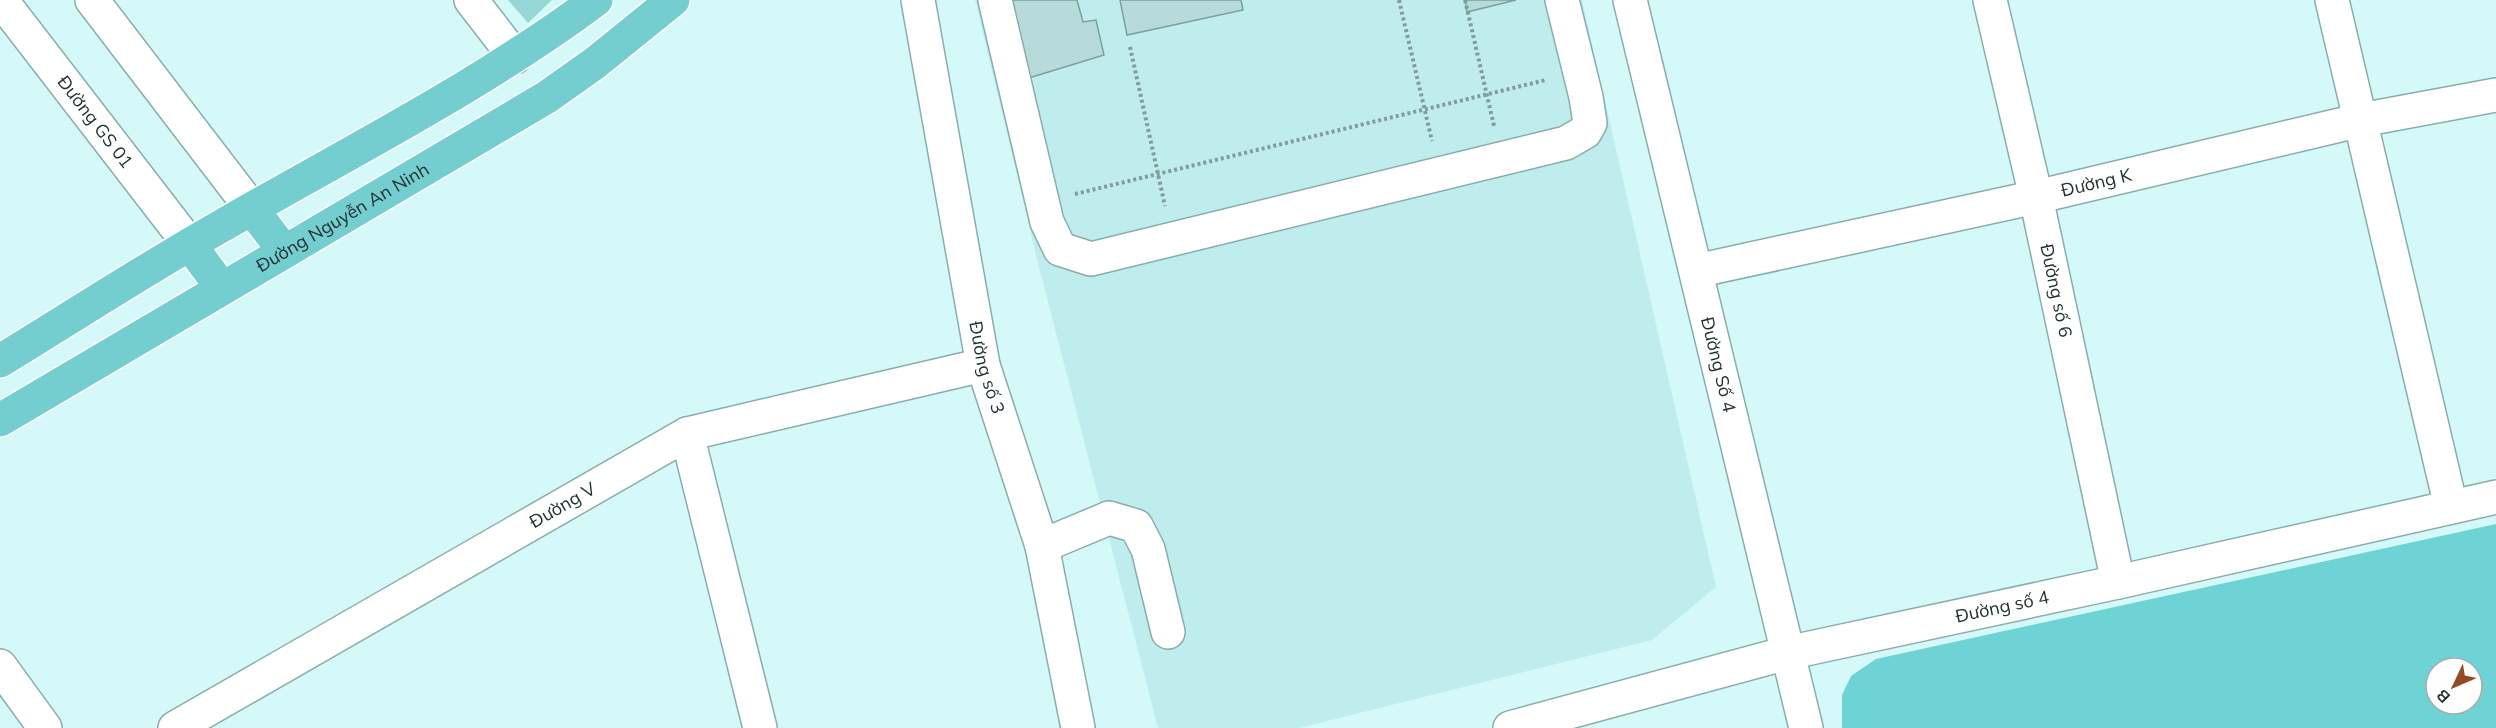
<svg xmlns="http://www.w3.org/2000/svg" width="2496" height="728" viewBox="0 0 2496 728" font-family="Mulish,sans-serif">
<style>
.built{fill:#bfeced}
.green{fill:#95d7d7}
.forest{fill:#6dd3d4;fill-rule:evenodd}
.building{fill:#b7dbdb;stroke:#7d9f9f;stroke-width:1.5}
.lines{fill:none;stroke-linecap:round;stroke-linejoin:round}
.minor-casing{stroke:#89acac;stroke-width:36}
.major-casing{stroke:#fff;stroke-width:36}
.path{stroke:#829c9c;stroke-width:4;stroke-dasharray:3 3;stroke-linecap:butt}
.minor{stroke:#fff;stroke-width:33}
.major{stroke:#74cdce;stroke-width:33}
.labels{text-anchor:middle;stroke-width:6;stroke-linejoin:round;paint-order:stroke}
.street-label{font-size:18px;fill:#223030;stroke:#fefefe}
</style>
<rect width="100%" height="100%" fill="#d5f9f9"/>
<polygon class="built" points="975,0 1582,0 1716,587 1652,640 1299,728 1158,728 1037,259"/>
<polygon class="green" points="508,0 552,0 528,23"/>
<path class="forest" d="M2496,524V728H1842V695L1851,676L1876,659ZM2436,668H2472V704H2436Z"/>
<g class="building">
<polygon points="1001,0 1077,0 1083,22 1096,20 1104,55 1019,81"/>
<polygon points="1120,0 1241,0 1243,10 1127,35"/>
<polygon points="1465,0 1516,0 1467,12"/>
</g>
<g class="lines">
<g class="minor-casing">
<g id="minor">
<path id="s1" d="M1,0L190,245"/>
<polyline points="92,0 252,209"/>
<polyline points="471,0 515,57"/>
<path id="s2" d="M918,0L983,365L1042,546L1078,728"/>
<polyline points="995,0 1047,222 1060,249 1091,259 1566,143 1585,132 1590,123 1586,97 1562,0"/>
<path id="s3" d="M1630,0L1806,728"/>
<path id="s4" d="M1990,0L2036,197L2118,582"/>
<polyline points="2332,0 2451,507"/>
<path id="s5" d="M1696,271L2036,197L2361,120L2496,95"/>
<polyline points="687,434 760,728"/>
<polyline points="1042,546 1109,518 1136,526 1148,549 1168,632"/>
<polyline points="0,666 45,728"/>
<path id="s6" d="M175,728L687,434L983,365"/>
<path id="s7" d="M1510,728L1787,653L2118,582L2496,497"/>
</g>
</g>
<g class="major-casing">
<g id="major">
<polyline points="252,209 284,251"/>
<polyline points="190,245 222,288"/>
<path d="M0,361C72,317 144,270 218,228C345,154 478,88 596,0"/>
<path id="s8" d="M0,420L547,97L595,63L673,0"/>
</g>
</g>
<g class="path">
<polyline points="1399,0 1432,141"/>
<polyline points="1465,0 1494,126"/>
<polyline points="1130,47 1165,206"/>
<polyline points="1075,194 1546,80"/>
</g>
<use href="#minor" class="minor"/>
<use href="#major" class="major"/>
</g>
<g class="labels">
<g class="street-label">
<text dy="6" stroke="none"><textPath href="#s1" startOffset="154">Đường GS 01</textPath></text>
<text dy="6" stroke="none"><textPath href="#s5" startOffset="410">Đường K</textPath></text>
<text dy="6" stroke="none"><textPath href="#s8" startOffset="398">Đường Nguyễn An Ninh</textPath></text>
<text dy="6" stroke="none"><textPath href="#s4" startOffset="298">Đường số 6</textPath></text>
<text dy="6" stroke="none"><textPath href="#s3" startOffset="375">Đường Số 4</textPath></text>
<text dy="6" stroke="none"><textPath href="#s2" startOffset="374">Đường số 3</textPath></text>
<text dy="6" stroke="none"><textPath href="#s6" startOffset="447">Đường V</textPath></text>
<text dy="6" stroke="none"><textPath href="#s7" startOffset="507">Đường số 4</textPath></text>
</g>
</g>
<g transform="translate(2454 686) rotate(226)"><circle r="28" fill="#fefefe" stroke="#a6acac" stroke-width="1.5"/>
<path d="M0-4.5L10 22L0 15L-10 22Z" fill="#924b26"/>
<text y="-9" font-size="16" font-weight="bold" text-anchor="middle" fill="#223030">B</text>
</g>
</svg>
